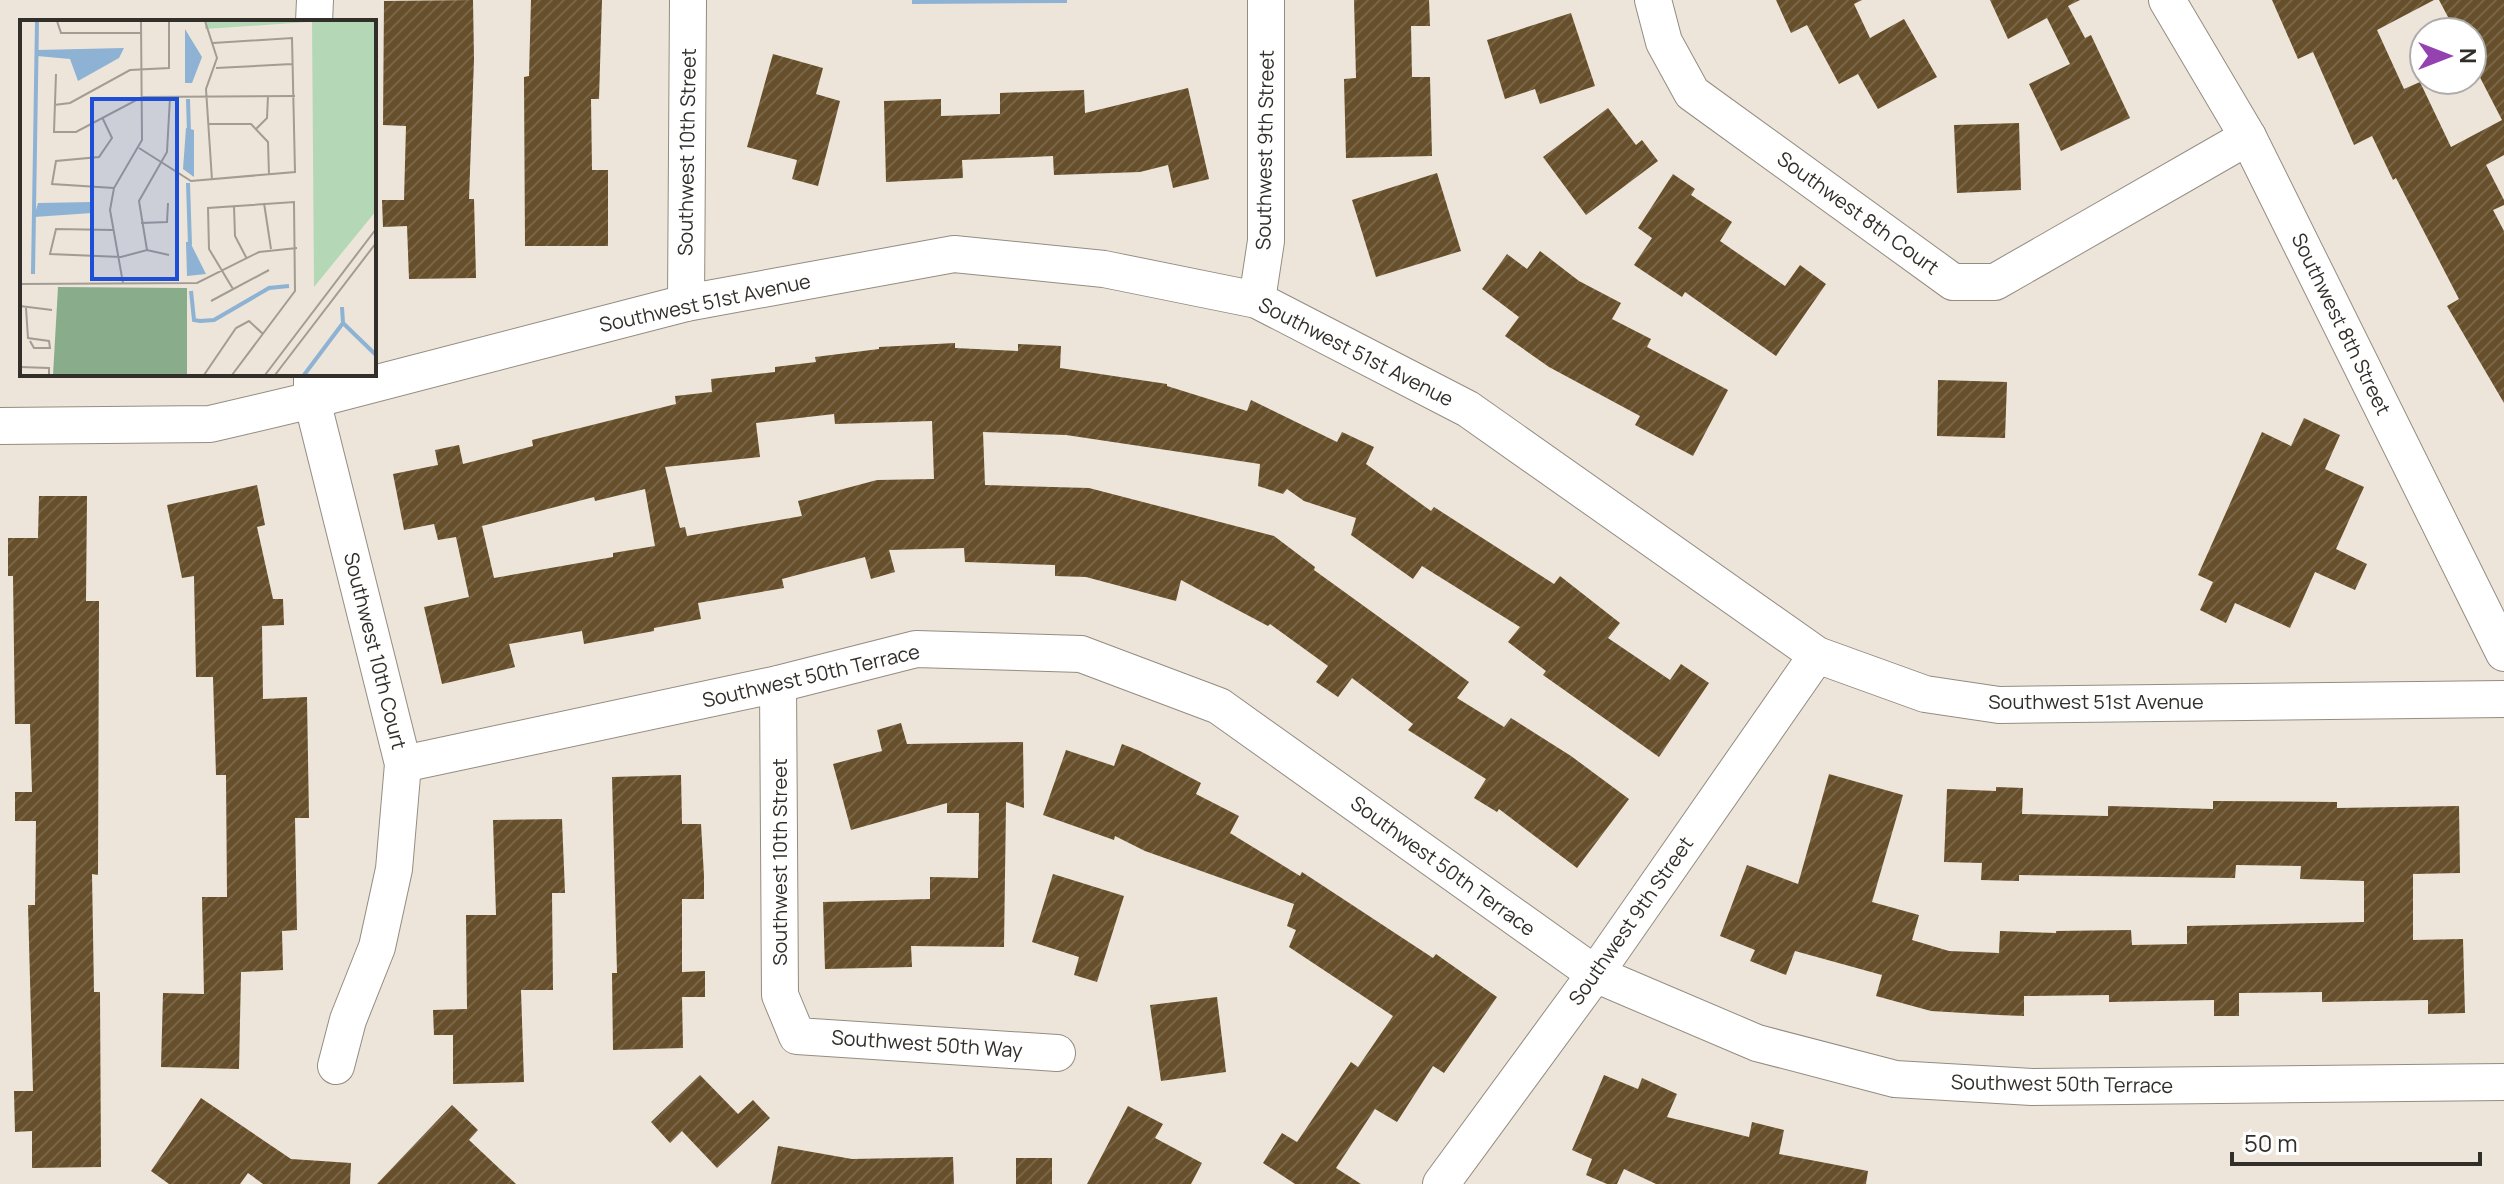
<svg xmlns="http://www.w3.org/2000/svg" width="2504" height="1184" viewBox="0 0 2504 1184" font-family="Manrope,sans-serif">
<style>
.water{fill:url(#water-rules)}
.building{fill:url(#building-hatch);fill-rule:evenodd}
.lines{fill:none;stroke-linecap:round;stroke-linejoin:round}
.minor-casing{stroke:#948c81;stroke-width:38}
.minor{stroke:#fff;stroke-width:36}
.labels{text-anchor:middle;stroke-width:8;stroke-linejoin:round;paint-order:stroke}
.street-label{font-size:20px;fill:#322f2b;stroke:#fff}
.inset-river{fill:none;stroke:#8db2d3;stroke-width:4}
.inset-road{fill:none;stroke:#a29c93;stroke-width:2}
.view{fill:#1d4ed8;fill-opacity:0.15;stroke:#1d4ed8;stroke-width:4}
.inset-edge{fill:none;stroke:#322f2b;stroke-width:4}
</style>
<defs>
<pattern id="water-rules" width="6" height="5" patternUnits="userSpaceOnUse" patternTransform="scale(2)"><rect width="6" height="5" fill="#8db2d3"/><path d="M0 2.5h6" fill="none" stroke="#7491ab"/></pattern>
<pattern id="building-hatch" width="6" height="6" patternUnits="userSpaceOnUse" patternTransform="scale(2)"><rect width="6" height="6" fill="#664f2a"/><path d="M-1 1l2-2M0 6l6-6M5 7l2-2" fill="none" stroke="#786648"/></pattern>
</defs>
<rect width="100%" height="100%" fill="#ede5d9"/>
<polygon class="water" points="912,0 1067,0 1067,3 912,4"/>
<g class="building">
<polygon points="473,0 474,59 469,199 474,199 476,278 409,279 407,226 383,227 382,200 404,200 406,126 383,125 384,1"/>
<polygon points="531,0 602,0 599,99 591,99 592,170 608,170 608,246 525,246 524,77 529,76"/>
<polygon points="1354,0 1429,0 1430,26 1411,26 1412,77 1430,77 1432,156 1346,158 1344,79 1356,78"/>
<polygon points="1776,0 1862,0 1854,4 1870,38 1904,19 1937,77 1878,109 1858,74 1839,84 1807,25 1791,33"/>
<polygon points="1990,0 2080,0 2068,6 2085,38 2091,35 2130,118 2061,151 2029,84 2070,64 2047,18 2008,39"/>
<polygon points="2272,0 2434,0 2377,30 2404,89 2420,82 2451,147 2502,120 2472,62 2472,32 2456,32 2439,0 2504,0 2504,155 2486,165 2504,200 2504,205 2493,210 2504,231 2504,403 2447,306 2459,299 2396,178 2393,180 2372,136 2354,145 2313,52 2298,59"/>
<polygon points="1571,13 1595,86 1540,104 1535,89 1505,99 1487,40"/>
<polygon points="773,54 823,68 816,94 840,101 818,186 792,179 797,160 747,147"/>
<polygon points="1188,88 1209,179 1173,188 1168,165 1140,172 1054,175 1053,156 962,160 963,178 886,182 884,101 941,99 941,116 1000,114 1000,93 1084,90 1085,113"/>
<polygon points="1608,108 1636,145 1642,140 1658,161 1586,215 1543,157"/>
<polygon points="2019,123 2021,190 1957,193 1954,125"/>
<polygon points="1437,173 1461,251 1376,277 1352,200"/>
<polygon points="1673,174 1695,189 1691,195 1732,222 1720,241 1785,286 1800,265 1826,284 1776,356 1685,292 1682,297 1634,265 1652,238 1638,228"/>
<polygon points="1540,251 1579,281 1621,303 1612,319 1651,339 1647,347 1728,390 1693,456 1635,425 1640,416 1549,367 1505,336 1519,317 1482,289 1507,254 1527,269"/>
<path d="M955,343V348L1018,351V344L1061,346L1060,368L1167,384V386L1247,411L1251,400L1337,442L1342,432L1374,447L1366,464L1431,511L1434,507L1554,584L1560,576L1620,623L1608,638L1670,680L1681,664L1709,683L1659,757L1543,675L1546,671L1508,642L1520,627L1422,566L1413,579L1351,535L1356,518L1304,501L1287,489L1283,494L1258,486L1260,464L1066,435L983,432L985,485L1089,488L1274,536L1315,567L1314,570L1469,682L1457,698L1504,727L1511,718L1571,756L1629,799L1577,868L1499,809L1497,812L1474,798L1486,779L1408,730L1413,724L1352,678L1338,697L1316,682L1328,666L1270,624L1268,626L1181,580L1176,601L1086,577L1055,576V565L965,562L964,548L889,550L895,572L871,579L865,557L782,579L784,588L698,603L701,619L654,628V631L584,644L582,631L509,644L515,667L442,684L424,607L469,597L456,537L438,540L434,524L404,530L393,474L438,465L435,450L459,445L463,464L533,446L532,440L676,404L675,396L712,392L711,379L775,372V367L816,362L815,357L879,349V347ZM834,414L835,424L932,421L934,479L877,480L798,501L802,516L687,536L685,527L680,528L665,467L760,457L756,423ZM645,489L655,546L613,553V557L494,578L482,526L594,497L595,501Z"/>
<polygon points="1938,380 2007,382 2005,438 1937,436"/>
<polygon points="2304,418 2340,435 2325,469 2364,487 2336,549 2367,564 2355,590 2315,572 2290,628 2235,603 2226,623 2200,610 2213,582 2198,575 2262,432 2291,446"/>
<polygon points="257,485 265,525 257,527 273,599 283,599 284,625 262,626 263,699 307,697 309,818 295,818 297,930 282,931 283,970 241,972 239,1069 161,1067 163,993 204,994 202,897 227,897 226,775 216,775 213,677 196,677 194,576 182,578 167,505"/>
<polygon points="39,496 87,496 86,601 99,601 98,875 92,874 94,992 100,992 101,1167 32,1168 32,1131 15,1132 14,1091 33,1091 28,905 35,905 36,821 15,821 15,792 32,792 30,724 15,724 13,576 8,576 8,538 38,538"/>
<polygon points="901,723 907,744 1023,742 1024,808 1006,802 1004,947 911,946 912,967 825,969 823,902 930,899 930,877 978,878 979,813 947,813 947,803 851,830 833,764 882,751 877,730"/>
<polygon points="1122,744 1140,751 1201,783 1196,794 1239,816 1230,833 1300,876 1302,872 1433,958 1436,954 1497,997 1444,1073 1433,1066 1397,1122 1375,1109 1336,1168 1361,1184 1295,1184 1263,1163 1282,1133 1297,1142 1351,1062 1358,1067 1393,1016 1289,947 1296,930 1287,926 1294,904 1145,851 1115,836 1114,840 1043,815 1066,750 1114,766"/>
<polygon points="1829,774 1903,795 1872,902 1919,915 1912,940 1949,951 1999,953 2000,931 2056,933 2056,931 2131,930 2132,945 2187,944 2187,926 2364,922 2364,881 2300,879 2301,866 2236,865 2235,878 2019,875 2019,881 1981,880 1982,863 1944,862 1947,789 1996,791 1996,787 2023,788 2022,814 2108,816 2108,806 2213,809 2213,801 2337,802 2337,808 2459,806 2460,873 2413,874 2413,940 2463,939 2465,1013 2428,1014 2428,1000 2322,1002 2322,992 2239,993 2239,1016 2214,1016 2214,1000 2109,1002 2109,995 2024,996 2024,1016 1998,1015 1931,1011 1876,996 1882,975 1795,951 1786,975 1750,961 1755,950 1720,936 1747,865 1798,884"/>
<polygon points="681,775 682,824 701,824 704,876 704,899 682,899 682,972 705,971 705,997 682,997 683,1048 613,1050 612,973 617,973 612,777"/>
<polygon points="562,819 565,893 552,893 553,990 521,990 524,1082 453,1084 453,1035 434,1035 433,1010 467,1009 466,915 496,915 493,820"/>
<polygon points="1053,874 1124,896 1097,982 1074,975 1079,957 1032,942"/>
<polygon points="1217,997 1226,1072 1161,1081 1150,1005"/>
<polygon points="700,1075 738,1114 753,1100 770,1118 717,1168 682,1131 670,1143 651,1122"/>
<polygon points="1604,1075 1638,1089 1642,1078 1677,1094 1667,1117 1749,1137 1752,1122 1784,1130 1779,1154 1868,1171 1866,1184 1656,1184 1624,1169 1617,1184 1607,1184 1586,1175 1592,1159 1572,1150"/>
<polygon points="201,1098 291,1159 351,1163 350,1184 263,1184 248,1173 240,1184 169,1184 151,1171"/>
<polygon points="452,1105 478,1130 469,1140 516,1184 377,1184"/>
<polygon points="1128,1106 1163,1124 1155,1138 1202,1163 1191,1184 1087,1184"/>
<polygon points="778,1146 852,1159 953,1157 954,1184 771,1184"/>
<rect x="1016" y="1158" width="36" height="26"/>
</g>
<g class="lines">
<g class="minor-casing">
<g id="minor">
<polyline points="1653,0 1664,42 1692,93 1953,282 1995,282 2248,137"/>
<polyline points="2167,0 2248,137 2504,653"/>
<polyline points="314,22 315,0"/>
<polyline points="1257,300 1266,241 1266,0"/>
<polyline points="686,303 688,0"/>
<polyline points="312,377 312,400 403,764 394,869 377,947 348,1020 336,1066"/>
<polyline points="0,426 210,424 312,400 686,303 954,254 1104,269 1257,300 1468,409 1817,655 1925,694 1999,705 2504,699"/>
<polyline points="778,684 780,995 797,1036 1057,1053"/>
<polyline points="403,764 778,684 916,649 1081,654 1219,706 1595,974 1757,1043 1895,1079 2032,1087 2504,1082"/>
<polyline points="1441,1184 1595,974 1817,655"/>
</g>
</g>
<use href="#minor" class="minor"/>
</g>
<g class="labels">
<g class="street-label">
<text transform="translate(1265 150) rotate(-89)" y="7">Southwest 9th Street</text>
<text transform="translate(687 152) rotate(-89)" y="7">Southwest 10th Street</text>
<text transform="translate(1858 213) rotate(36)" y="7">Southwest 8th Court</text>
<text transform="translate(705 303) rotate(-12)" y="7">Southwest 51st Avenue</text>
<text transform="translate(2341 324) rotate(64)" y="7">Southwest 8th Street</text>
<text transform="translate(1356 352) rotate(27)" y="7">Southwest 51st Avenue</text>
<text transform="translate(375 651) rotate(76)" y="7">Southwest 10th Court</text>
<text transform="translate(811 676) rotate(-13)" y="7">Southwest 50th Terrace</text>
<text x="2096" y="709">Southwest 51st Avenue</text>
<text transform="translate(780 862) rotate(-90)" y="7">Southwest 10th Street</text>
<text transform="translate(1443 866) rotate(36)" y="7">Southwest 50th Terrace</text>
<text transform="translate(1631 921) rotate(-55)" y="7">Southwest 9th Street</text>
<text transform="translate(927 1044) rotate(4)" y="7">Southwest 50th Way</text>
<text transform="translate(2062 1084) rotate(1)" y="7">Southwest 50th Terrace</text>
</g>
</g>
<g transform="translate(20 20)">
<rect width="356" height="356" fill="#ede5d9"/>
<path d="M38,267L167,268V355H33Z" fill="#89ad8b"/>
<path d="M185,1H287L288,2L185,9ZM292,1H356V191L294,267Z" fill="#b4d8b6"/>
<path d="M165,9L182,37L172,63H165ZM104,28L99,38L58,61L50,39L17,36V30ZM166,108L174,110V157L163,149ZM72,182V193L14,197L18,183ZM166,222H170L186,254L167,256Z" fill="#8db2d3"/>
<path class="inset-river" d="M168,79L169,113M168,163L170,225M13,254L17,1M171,271L174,300L180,301L194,300L249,268L269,266M322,287L323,303L356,335M284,355L323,303"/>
<path class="inset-road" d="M37,1L41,13H121M185,1L197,38L186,69L192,160M196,48L272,44M36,54L34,112H56L122,77L275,76M34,85L50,83L110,50L149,48V1M82,97L92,118L79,137L36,141L32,164L94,168M189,104H231L248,122L249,155M236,109L247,98L248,76M119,128L171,161L275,152L272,18L193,23M244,183L251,229M214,186L215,216L227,239M121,203L147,202L148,183M94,210L36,209L30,234L101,237L127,230L149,235M127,230L119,181L147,132L150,77M103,263L90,190L94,168L122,120L121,1M0,264L177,263L239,232L277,228M191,281L249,250M0,286L32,290M6,288L8,318L29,321L30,328H14L10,321M0,347L29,348V355M184,355L216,308L229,301L243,314M212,355L275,271L274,182L188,188L189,229L213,269M245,355L356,209M255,355L356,223"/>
<path class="view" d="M72,79H157V259H72Z"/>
<rect width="356" height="356" class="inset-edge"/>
</g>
<g transform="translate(2448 56) rotate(90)"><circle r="38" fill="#ffffff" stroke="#adacaa" stroke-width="2"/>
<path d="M0-6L14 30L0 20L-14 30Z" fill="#9542b1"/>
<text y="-12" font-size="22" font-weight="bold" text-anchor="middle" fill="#322f2b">N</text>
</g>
<path d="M2232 1152v12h248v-12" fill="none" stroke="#322f2b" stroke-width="4"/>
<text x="2244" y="1152" font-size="24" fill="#322f2b" stroke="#ffffff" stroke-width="6" paint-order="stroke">50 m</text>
</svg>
